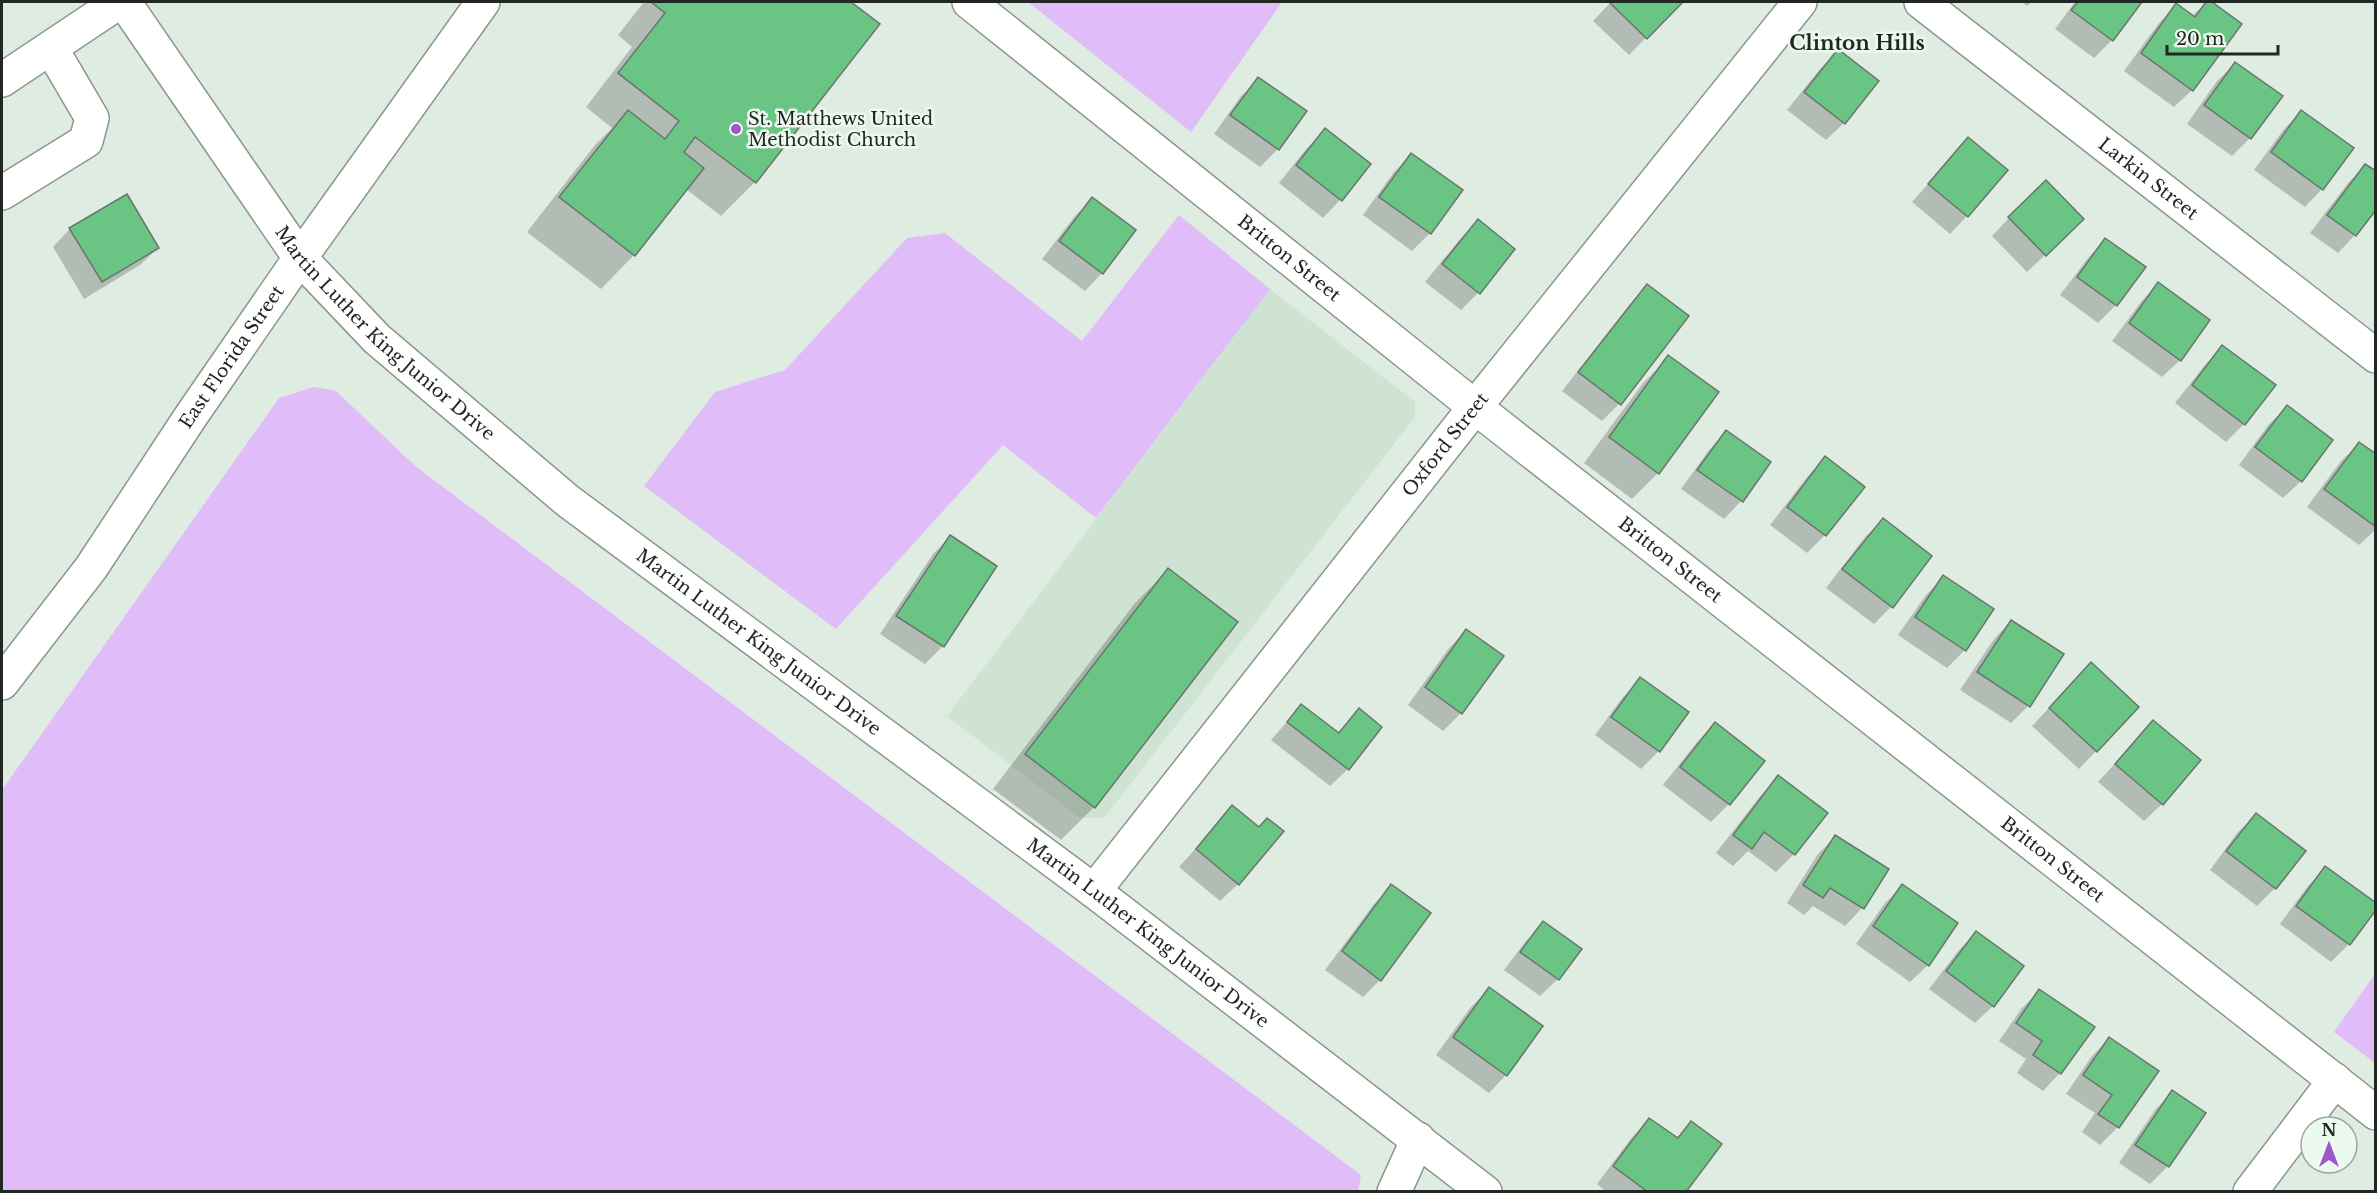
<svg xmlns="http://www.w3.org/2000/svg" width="2377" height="1193" viewBox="0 0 2377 1193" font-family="'Libre Baskerville',serif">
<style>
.built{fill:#cfe3d3}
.green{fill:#e0bcf8}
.shadow{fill:#0003}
.building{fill:#6ac585;stroke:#69756c;stroke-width:1.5}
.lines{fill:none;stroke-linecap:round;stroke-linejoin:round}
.minor-casing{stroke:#8b978e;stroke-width:36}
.major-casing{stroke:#8b978e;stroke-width:36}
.minor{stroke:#fff;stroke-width:33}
.major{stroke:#fff;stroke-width:33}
.poi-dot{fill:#9f56ca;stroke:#ecf9ef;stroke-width:2}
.labels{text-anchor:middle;stroke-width:5;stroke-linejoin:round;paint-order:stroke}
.poi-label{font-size:18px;fill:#232724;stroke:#ecf9ef;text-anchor:start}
.street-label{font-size:18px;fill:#232724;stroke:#ecf9ef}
.neighbourhood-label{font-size:20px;font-weight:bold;fill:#232724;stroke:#ecf9ef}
</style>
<rect width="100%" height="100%" fill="#dfece1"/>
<polygon class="built" points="1270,289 1415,402 1415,417 1104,818 1080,818 947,716"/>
<g class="green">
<polygon points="1028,2 1282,2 1191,132"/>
<polygon points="1179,215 1270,289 1096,518 1003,445 836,629 644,486 715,392 785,370 907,238 945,233 1082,341"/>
<polygon points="314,387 336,391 415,466 1361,1175 1358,1191 2,1191 2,790 279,398"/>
<polygon points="2375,974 2376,1063 2375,1063 2334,1032"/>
</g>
<g class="shadow">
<polygon points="644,2 848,2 878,25 755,182 721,216 686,189 634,255 601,289 527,232 595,145 612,128 586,107 632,47 618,35"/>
<polygon points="1611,2 1681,2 1629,55 1593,21"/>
<polygon points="2022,2 2032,2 2027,6"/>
<polygon points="2075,2 2140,2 2112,40 2094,58 2055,29"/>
<polygon points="2207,2 2240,24 2192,90 2174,107 2124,71 2159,23 2177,5 2192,16"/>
<polygon points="1838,51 1844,123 1826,140 1787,110 1820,69"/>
<polygon points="2235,64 2250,138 2232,156 2187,124 2217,81"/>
<polygon points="1259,79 1305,111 1278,149 1260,167 1214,134 1241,96"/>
<polygon points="2301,112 2322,189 2305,207 2254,170 2284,129"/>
<polygon points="1325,130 1369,165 1340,200 1323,218 1279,183 1307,148"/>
<polygon points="1968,139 1967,216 1950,234 1912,202"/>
<polygon points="1411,155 1461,190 1430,233 1412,251 1363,215 1394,172"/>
<polygon points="2365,166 2355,235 2338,253 2310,233 2348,183"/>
<polygon points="1092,199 1102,273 1085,291 1042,259 1075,216"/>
<polygon points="2009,218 2065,236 2027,272 1992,236"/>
<polygon points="1478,221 1513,249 1478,293 1461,310 1425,282 1460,239"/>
<polygon points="70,229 158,248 140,265 84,299 53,247"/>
<polygon points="2105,240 2116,305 2098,323 2060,295 2088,258"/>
<polygon points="2158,284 2180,360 2162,377 2112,341 2141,302"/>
<polygon points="1648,286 1687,317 1619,404 1602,421 1562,391 1630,304"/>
<polygon points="2222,347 2244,424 2226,442 2175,403 2205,365"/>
<polygon points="1669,357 1658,473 1632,499 1584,463 1643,383"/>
<polygon points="2287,407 2301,481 2283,498 2239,465 2269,424"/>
<polygon points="1726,432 1769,462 1741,501 1724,519 1681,489 1709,450"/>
<polygon points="2359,444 2376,456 2376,529 2359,545 2307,507 2341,461"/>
<polygon points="1825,458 1863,487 1825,535 1807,553 1770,525 1808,476"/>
<polygon points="1883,520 1930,557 1891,607 1874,624 1826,588 1865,537"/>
<polygon points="950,537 943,646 925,664 880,634 933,554"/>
<polygon points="1168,570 1094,807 1061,840 993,789 1135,603"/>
<polygon points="1944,577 1992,610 1965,650 1947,668 1898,635 1926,595"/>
<polygon points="2011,621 2028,706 2011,723 1960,690 1994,639"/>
<polygon points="1466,631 1461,713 1443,731 1408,705 1449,648"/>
<polygon points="1641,679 1659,751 1641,769 1595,735 1623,697"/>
<polygon points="2073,682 2096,751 2079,769 2032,726"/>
<polygon points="1301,706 1337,733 1359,710 1348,769 1330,786 1271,740"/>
<polygon points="2153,722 2162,804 2144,821 2098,782"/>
<polygon points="1715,724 1763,761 1729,804 1711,822 1663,785 1697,742"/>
<polygon points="1779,777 1826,814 1794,854 1776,872 1748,851 1733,866 1716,853 1761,795"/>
<polygon points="1233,807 1238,884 1220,901 1179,867"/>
<polygon points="2256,815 2304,851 2275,888 2257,906 2210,870 2238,832"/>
<polygon points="1835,837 1887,870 1862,908 1845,926 1813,906 1804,915 1787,903 1818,854"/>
<polygon points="2326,868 2376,907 2349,944 2331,962 2280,924 2308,886"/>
<polygon points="1392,886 1380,980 1363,997 1325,970 1374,904"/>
<polygon points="1902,886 1928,965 1910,982 1856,944 1885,903"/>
<polygon points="1544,923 1558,979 1540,996 1504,970 1526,941"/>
<polygon points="1976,933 1993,1006 1975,1023 1929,989 1959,950"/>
<polygon points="1489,989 1506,1075 1489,1093 1436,1055 1471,1007"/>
<polygon points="2040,991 2060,1073 2043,1091 2017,1073 2026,1059 1999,1041 2022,1008"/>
<polygon points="2109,1039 2118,1127 2100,1145 2082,1132 2095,1113 2066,1094 2092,1056"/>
<polygon points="2172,1092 2204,1113 2168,1166 2150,1184 2119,1163 2155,1110"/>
<polygon points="1650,1120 1676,1138 1691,1123 1685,1192 1606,1192 1597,1184 1632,1137"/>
</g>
<g class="building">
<polygon points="651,2 851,2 880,24 756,183 695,137 684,152 704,168 635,256 559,197 628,110 665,139 679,121 618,73 665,13"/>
<polygon points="1609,2 1683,2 1647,39"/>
<polygon points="2078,2 2142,2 2113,41 2071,10"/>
<polygon points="2206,2 2212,2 2242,24 2193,91 2141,53 2176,3 2195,17"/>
<polygon points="1838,49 1879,81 1845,124 1804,92"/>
<polygon points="2235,62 2283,96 2251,139 2204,105"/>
<polygon points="1258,77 1307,111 1279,150 1230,115"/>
<polygon points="2301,110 2354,148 2323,190 2271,152"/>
<polygon points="1325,128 1371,164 1342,201 1296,165"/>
<polygon points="1968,137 2008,170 1968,217 1928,184"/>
<polygon points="1411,153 1463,190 1431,234 1379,197"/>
<polygon points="2365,164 2376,171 2376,210 2356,236 2327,215"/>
<polygon points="2046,180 2084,219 2046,256 2008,217"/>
<polygon points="127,194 159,248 102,282 69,228"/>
<polygon points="1092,197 1136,230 1103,274 1059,241"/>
<polygon points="1478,219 1515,249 1480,294 1442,264"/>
<polygon points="2105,238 2146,267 2117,306 2077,277"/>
<polygon points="2158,282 2210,320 2181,361 2129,323"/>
<polygon points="1647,284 1689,316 1621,405 1578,372"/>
<polygon points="2222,345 2276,385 2245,425 2192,385"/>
<polygon points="1668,355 1719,392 1659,474 1609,437"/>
<polygon points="2287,405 2333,440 2302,482 2255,447"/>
<polygon points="1726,430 1771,462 1743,502 1697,470"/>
<polygon points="2359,442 2376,454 2376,527 2324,489"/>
<polygon points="1825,456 1865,487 1826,536 1787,507"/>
<polygon points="1883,518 1932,556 1893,608 1842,569"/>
<polygon points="950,535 997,566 944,647 896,616"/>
<polygon points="1168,568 1238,622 1095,808 1025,754"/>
<polygon points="1943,575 1994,609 1966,651 1915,617"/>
<polygon points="2011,620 2064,654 2030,707 1977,672"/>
<polygon points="1466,629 1504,656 1462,714 1425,687"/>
<polygon points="2091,662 2139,707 2097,752 2049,708"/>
<polygon points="1640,677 1689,712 1660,752 1611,717"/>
<polygon points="1301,704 1339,733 1359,708 1382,727 1349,770 1287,722"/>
<polygon points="2153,720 2201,760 2163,805 2115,764"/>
<polygon points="1715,722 1765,761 1730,805 1680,767"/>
<polygon points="1778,775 1828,813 1795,855 1764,832 1752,849 1733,835"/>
<polygon points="1232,805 1259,827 1267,818 1284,831 1239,885 1196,849"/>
<polygon points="2256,813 2306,851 2276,889 2226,851"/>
<polygon points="1835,835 1889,869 1864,909 1830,888 1823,898 1803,885"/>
<polygon points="2325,866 2376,903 2376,910 2350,945 2296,906"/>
<polygon points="1391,884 1431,913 1381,981 1342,951"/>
<polygon points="1902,884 1958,923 1929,966 1873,926"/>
<polygon points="1543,921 1582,949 1559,980 1520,952"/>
<polygon points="1976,931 2024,966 1994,1007 1946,971"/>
<polygon points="1489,987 1543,1026 1507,1076 1453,1037"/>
<polygon points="2039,989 2095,1027 2061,1074 2033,1055 2042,1041 2016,1023"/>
<polygon points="2109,1037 2159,1071 2119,1128 2098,1114 2112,1095 2083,1075"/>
<polygon points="2172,1090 2206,1113 2169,1167 2135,1145"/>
<polygon points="1649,1118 1678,1138 1691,1121 1722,1144 1686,1192 1648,1192 1613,1166"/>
</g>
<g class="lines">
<g class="minor-casing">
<g id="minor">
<path id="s1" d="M969,2L1475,407L2376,1113"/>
<path id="s2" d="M1921,2L2376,356"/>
<polyline points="2,80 119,2"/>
<polyline points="2,193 86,141 92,118 51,48"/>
<path id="s3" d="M1094,891L1475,407L1800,2"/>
<polyline points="1394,1192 1418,1139"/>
<polyline points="2250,1192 2335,1080"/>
</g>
</g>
<g class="major-casing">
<g id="major">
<path id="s4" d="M124,2L300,258L377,339L568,501L1094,891L1485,1192"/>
<path id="s5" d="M2,683L91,568L191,416L300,258L483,2"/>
</g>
</g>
<use href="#minor" class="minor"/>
<use href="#major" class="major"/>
</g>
<circle class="poi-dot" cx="736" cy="129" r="6"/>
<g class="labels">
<g class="poi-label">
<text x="748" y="125">St. Matthews United<tspan x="748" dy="21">Methodist Church</tspan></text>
</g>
<g class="street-label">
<text dy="6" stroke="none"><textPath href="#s2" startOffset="288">Larkin Street</textPath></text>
<text dy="6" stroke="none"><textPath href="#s1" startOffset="410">Britton Street</textPath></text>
<text dy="6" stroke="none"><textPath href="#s4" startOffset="424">Martin Luther King Junior Drive</textPath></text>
<text dy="6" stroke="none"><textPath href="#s5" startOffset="399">East Florida Street</textPath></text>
<text dy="6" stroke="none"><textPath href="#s3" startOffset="568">Oxford Street</textPath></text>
<text dy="6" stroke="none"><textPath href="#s1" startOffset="896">Britton Street</textPath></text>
<text dy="6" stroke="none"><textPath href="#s4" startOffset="910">Martin Luther King Junior Drive</textPath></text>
<text dy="6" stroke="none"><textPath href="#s1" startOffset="1382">Britton Street</textPath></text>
<text dy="6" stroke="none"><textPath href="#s4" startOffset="1396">Martin Luther King Junior Drive</textPath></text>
</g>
<g class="neighbourhood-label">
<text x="1857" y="50">Clinton Hills</text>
</g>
</g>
<rect width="2377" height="1193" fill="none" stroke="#232724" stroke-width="6"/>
<g transform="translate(2329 1145)"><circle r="28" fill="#ecf9ef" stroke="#9ca59e" stroke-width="1.5"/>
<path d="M0-4.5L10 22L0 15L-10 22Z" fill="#9f56ca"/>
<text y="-9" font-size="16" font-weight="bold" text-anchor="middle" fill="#232724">N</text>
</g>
<path d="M2167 45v9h111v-9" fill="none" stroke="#232724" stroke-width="3"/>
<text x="2176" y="45" font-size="18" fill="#232724" stroke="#ecf9ef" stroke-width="4.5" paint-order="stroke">20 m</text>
</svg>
